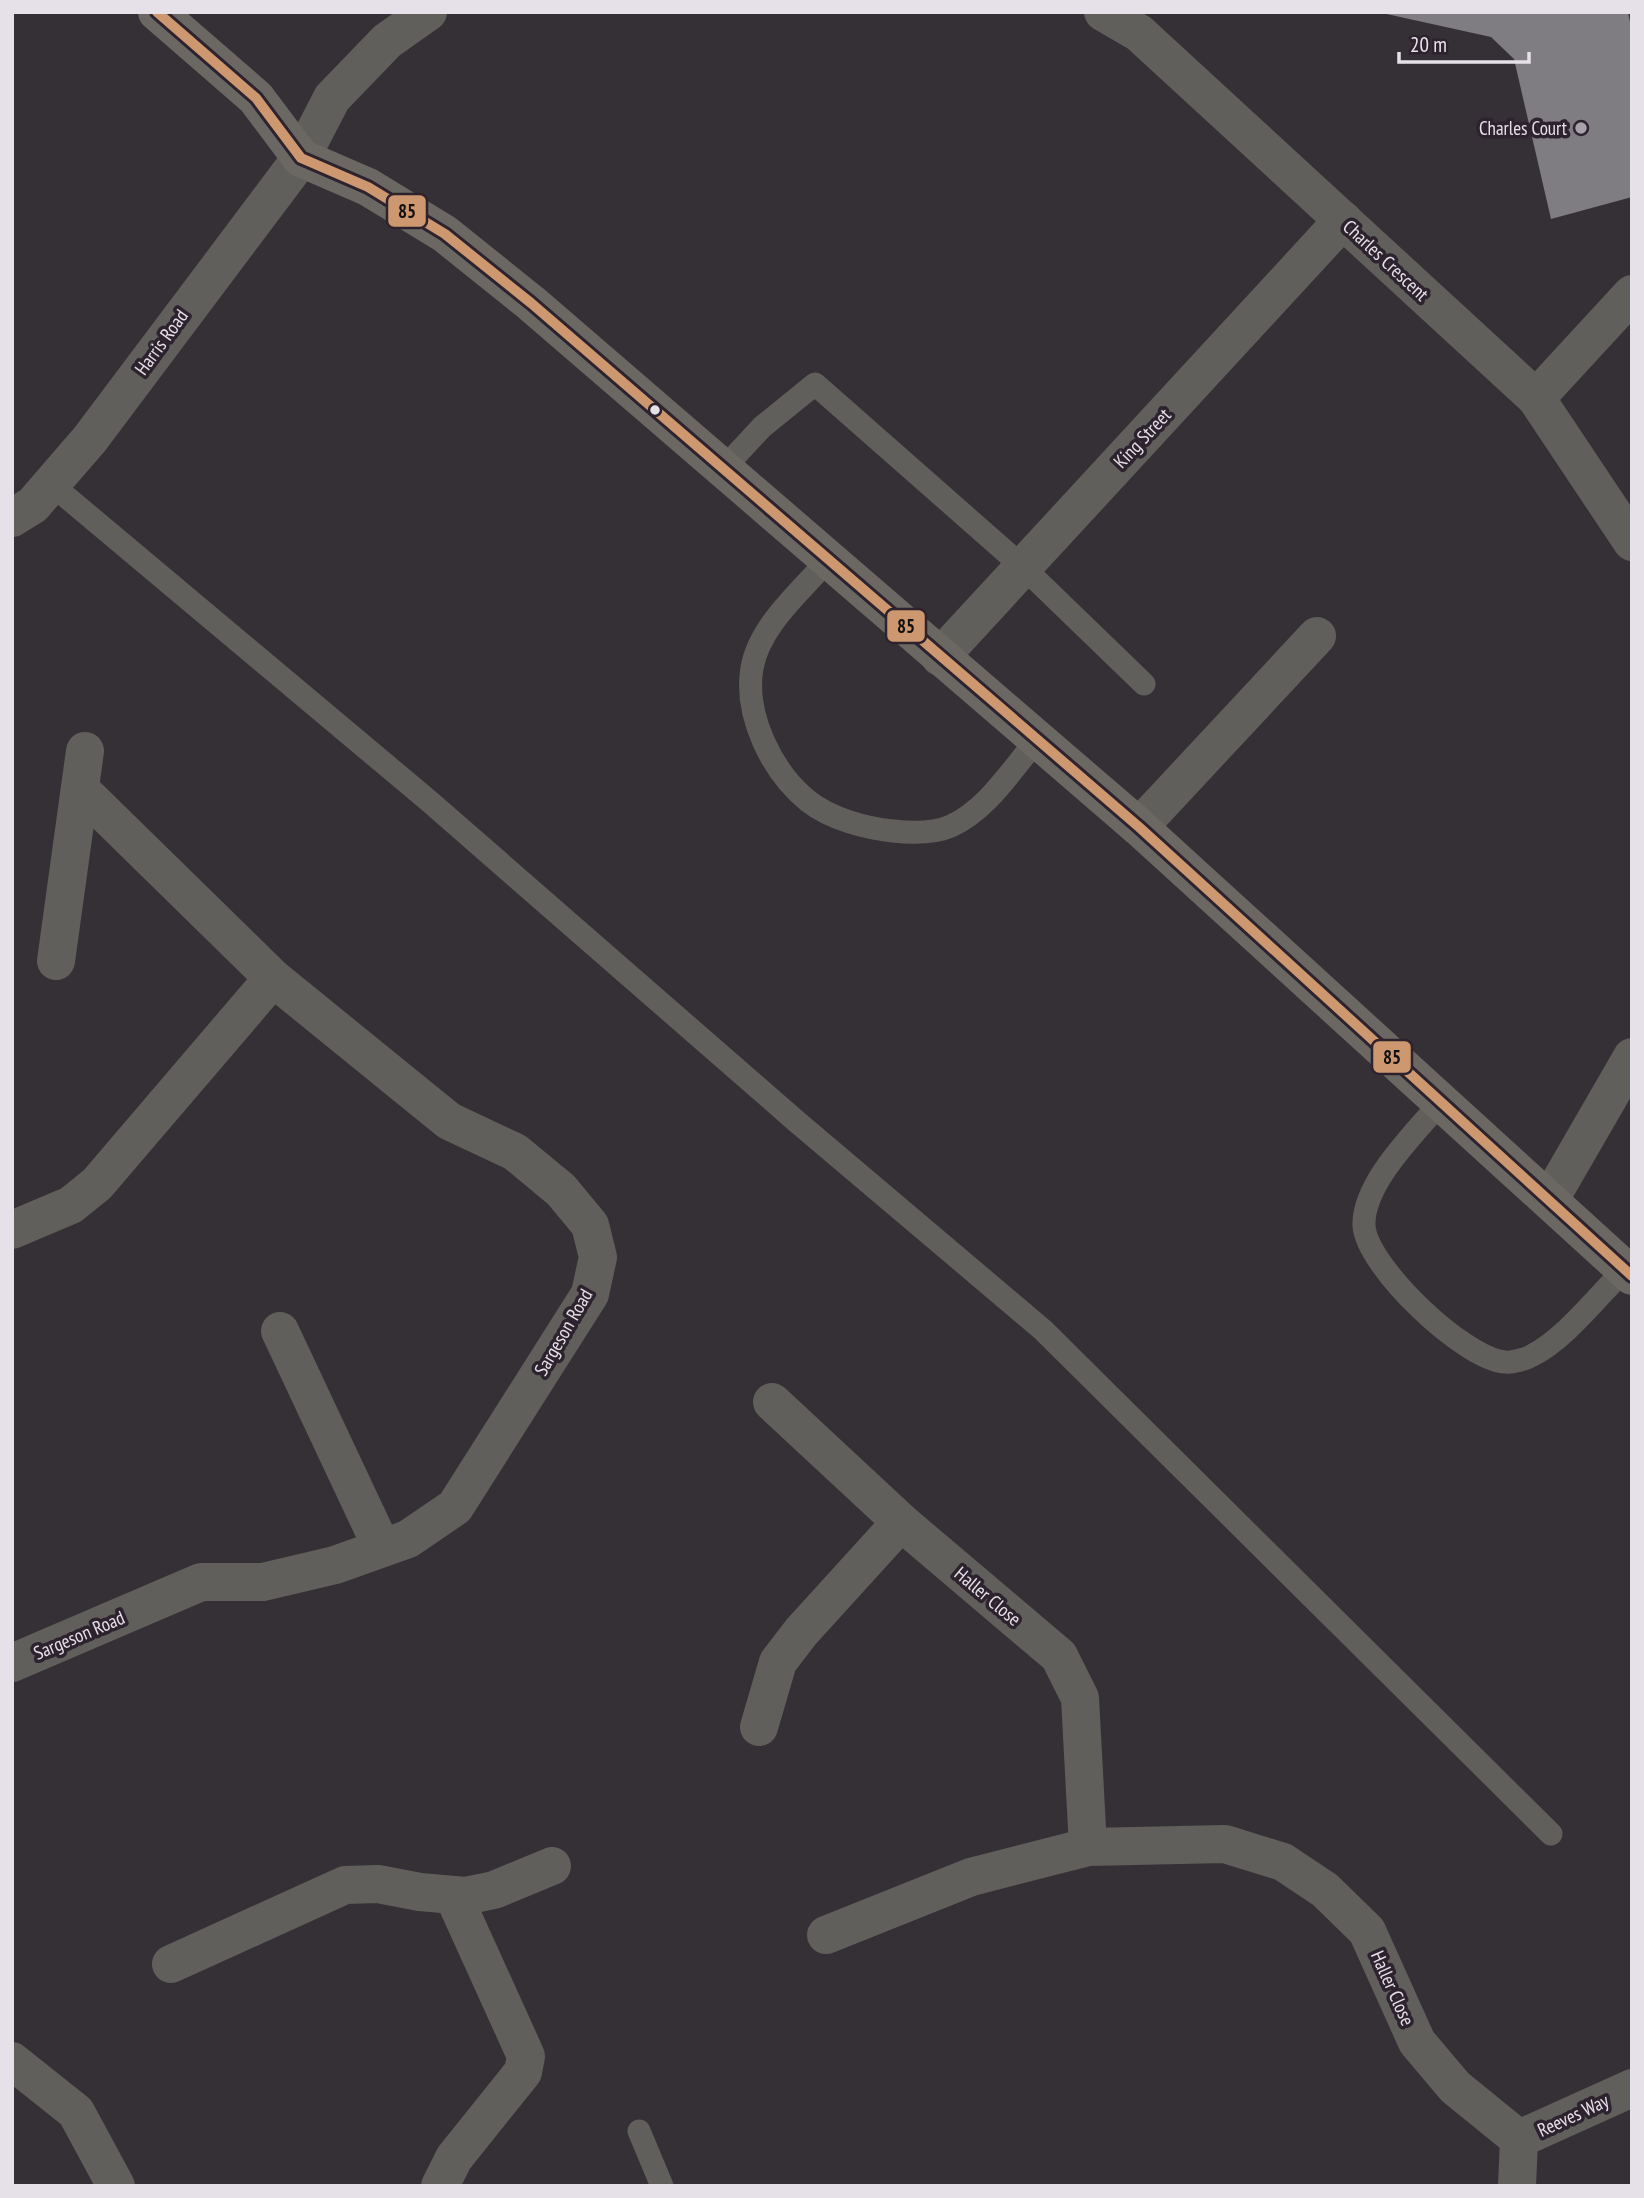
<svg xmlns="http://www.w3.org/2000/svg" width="1644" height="2198" viewBox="0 0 1644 2198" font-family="'PT Sans Narrow',sans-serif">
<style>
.building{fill:#7f7c82}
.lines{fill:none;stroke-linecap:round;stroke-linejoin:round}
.lane{stroke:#615f5b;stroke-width:23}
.street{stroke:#615f5b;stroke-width:38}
.secondary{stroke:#6b6864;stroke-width:38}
.bus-1-casing{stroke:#2d232f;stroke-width:16}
.bus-1{stroke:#cd976f;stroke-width:10}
.poi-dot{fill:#a8a2aa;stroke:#2d232f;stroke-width:2.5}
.bus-dot{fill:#e6e0e8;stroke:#2d232f;stroke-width:2.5}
.labels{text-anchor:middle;stroke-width:7;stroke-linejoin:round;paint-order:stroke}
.poi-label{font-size:19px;fill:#e6e0e8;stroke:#2d232f;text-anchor:end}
.street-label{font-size:19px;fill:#e6e0e8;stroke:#2d232f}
.line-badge{stroke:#2d232f;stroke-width:2.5}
.pale-badge-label{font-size:19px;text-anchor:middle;font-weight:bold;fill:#111}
</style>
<rect width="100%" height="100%" fill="#353036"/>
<polygon class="building" points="1628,12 1632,32 1632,197 1551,219 1514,59 1491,37 1382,13"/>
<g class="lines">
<g class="lane">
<polyline points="723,469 762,427 815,384 1023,567 1144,684"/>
<polyline points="51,484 429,801 796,1121 1043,1330 1551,1834"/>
<path d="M828,560C801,591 759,626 752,668C744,715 772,772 808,801C831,819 865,828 893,831C911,833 933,834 951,826C987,810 1012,769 1037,740"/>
<path d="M1442,1101C1417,1131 1362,1183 1364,1226C1367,1267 1464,1359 1505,1362C1511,1363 1526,1359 1531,1356C1564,1340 1599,1295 1625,1269"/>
<polyline points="639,2131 662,2186"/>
</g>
<g class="street">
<polyline points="1103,12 1139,33 1536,398 1632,542"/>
<polyline points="1536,398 1632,294"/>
<polyline points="12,518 33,505 90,439 301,158 332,98 387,41 428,12"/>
<polyline points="940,657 1343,220"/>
<polyline points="80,789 273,978"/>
<polyline points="1139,827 1317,636"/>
<polyline points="56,961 85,751"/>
<polyline points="1550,1199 1632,1057"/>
<polyline points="12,1230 71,1205 97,1184 273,978 449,1121 515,1152 561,1190 590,1225 598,1257 590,1294 455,1507 408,1539 335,1565 263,1582 201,1582 12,1663"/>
<polyline points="280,1331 382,1548"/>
<polyline points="772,1402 901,1522 1059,1656 1080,1698 1088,1847"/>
<polyline points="759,1727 778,1662 801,1632 901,1522"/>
<polyline points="826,1935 971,1877 1088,1847 1225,1844 1283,1862 1325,1890 1367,1931 1417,2042 1455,2087 1519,2139"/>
<polyline points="171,1964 345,1885 378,1884 420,1892 465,1896 494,1890 552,1866"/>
<polyline points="12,2061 76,2112 116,2186"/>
<polyline points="440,2186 454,2158 523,2072 526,2056 453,1895"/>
<polyline points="1517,2186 1519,2139 1632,2088"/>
</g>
<polyline class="secondary" points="157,12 256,98 301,158 368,187 445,234 531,303 1139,827 1632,1276"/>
<g class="bus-1-casing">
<polyline id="bus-1" points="157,12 256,98 301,158 368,187 445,234 531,303 1139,827 1632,1276"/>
</g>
<use href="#bus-1" class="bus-1"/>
</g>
<circle class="poi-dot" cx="1581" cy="128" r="7"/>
<circle class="bus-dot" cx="655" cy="410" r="6"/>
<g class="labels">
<g class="poi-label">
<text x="1567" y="135">Charles Court</text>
</g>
<g class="street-label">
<text transform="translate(1386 260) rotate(43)" y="7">Charles Crescent</text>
<text transform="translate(161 342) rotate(-54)" y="7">Harris Road</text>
<text transform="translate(1142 438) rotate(-47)" y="7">King Street</text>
<text transform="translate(563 1332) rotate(-60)" y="7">Sargeson Road</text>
<text transform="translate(988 1596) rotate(40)" y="7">Haller Close</text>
<text transform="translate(79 1635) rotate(-23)" y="7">Sargeson Road</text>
<text transform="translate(1393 1988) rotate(66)" y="7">Haller Close</text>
<text transform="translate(1573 2115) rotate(-25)" y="7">Reeves Way</text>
</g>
</g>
<g class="line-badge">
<rect x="387" y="194" width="40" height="34" rx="7" fill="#cd976f"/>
<rect x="886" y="609" width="40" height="34" rx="7" fill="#cd976f"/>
<rect x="1372" y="1040" width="40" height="34" rx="7" fill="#cd976f"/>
</g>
<g class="pale-badge-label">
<text x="407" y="218">85</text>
<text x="906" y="633">85</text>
<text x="1392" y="1064">85</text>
</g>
<rect width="1644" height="2198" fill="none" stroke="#e6e0e8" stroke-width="28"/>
<path d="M1399 52v10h130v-10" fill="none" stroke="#e6e0e8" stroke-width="3.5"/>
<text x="1410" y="52" font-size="21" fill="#e6e0e8" stroke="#2d232f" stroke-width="5" paint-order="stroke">20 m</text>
</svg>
